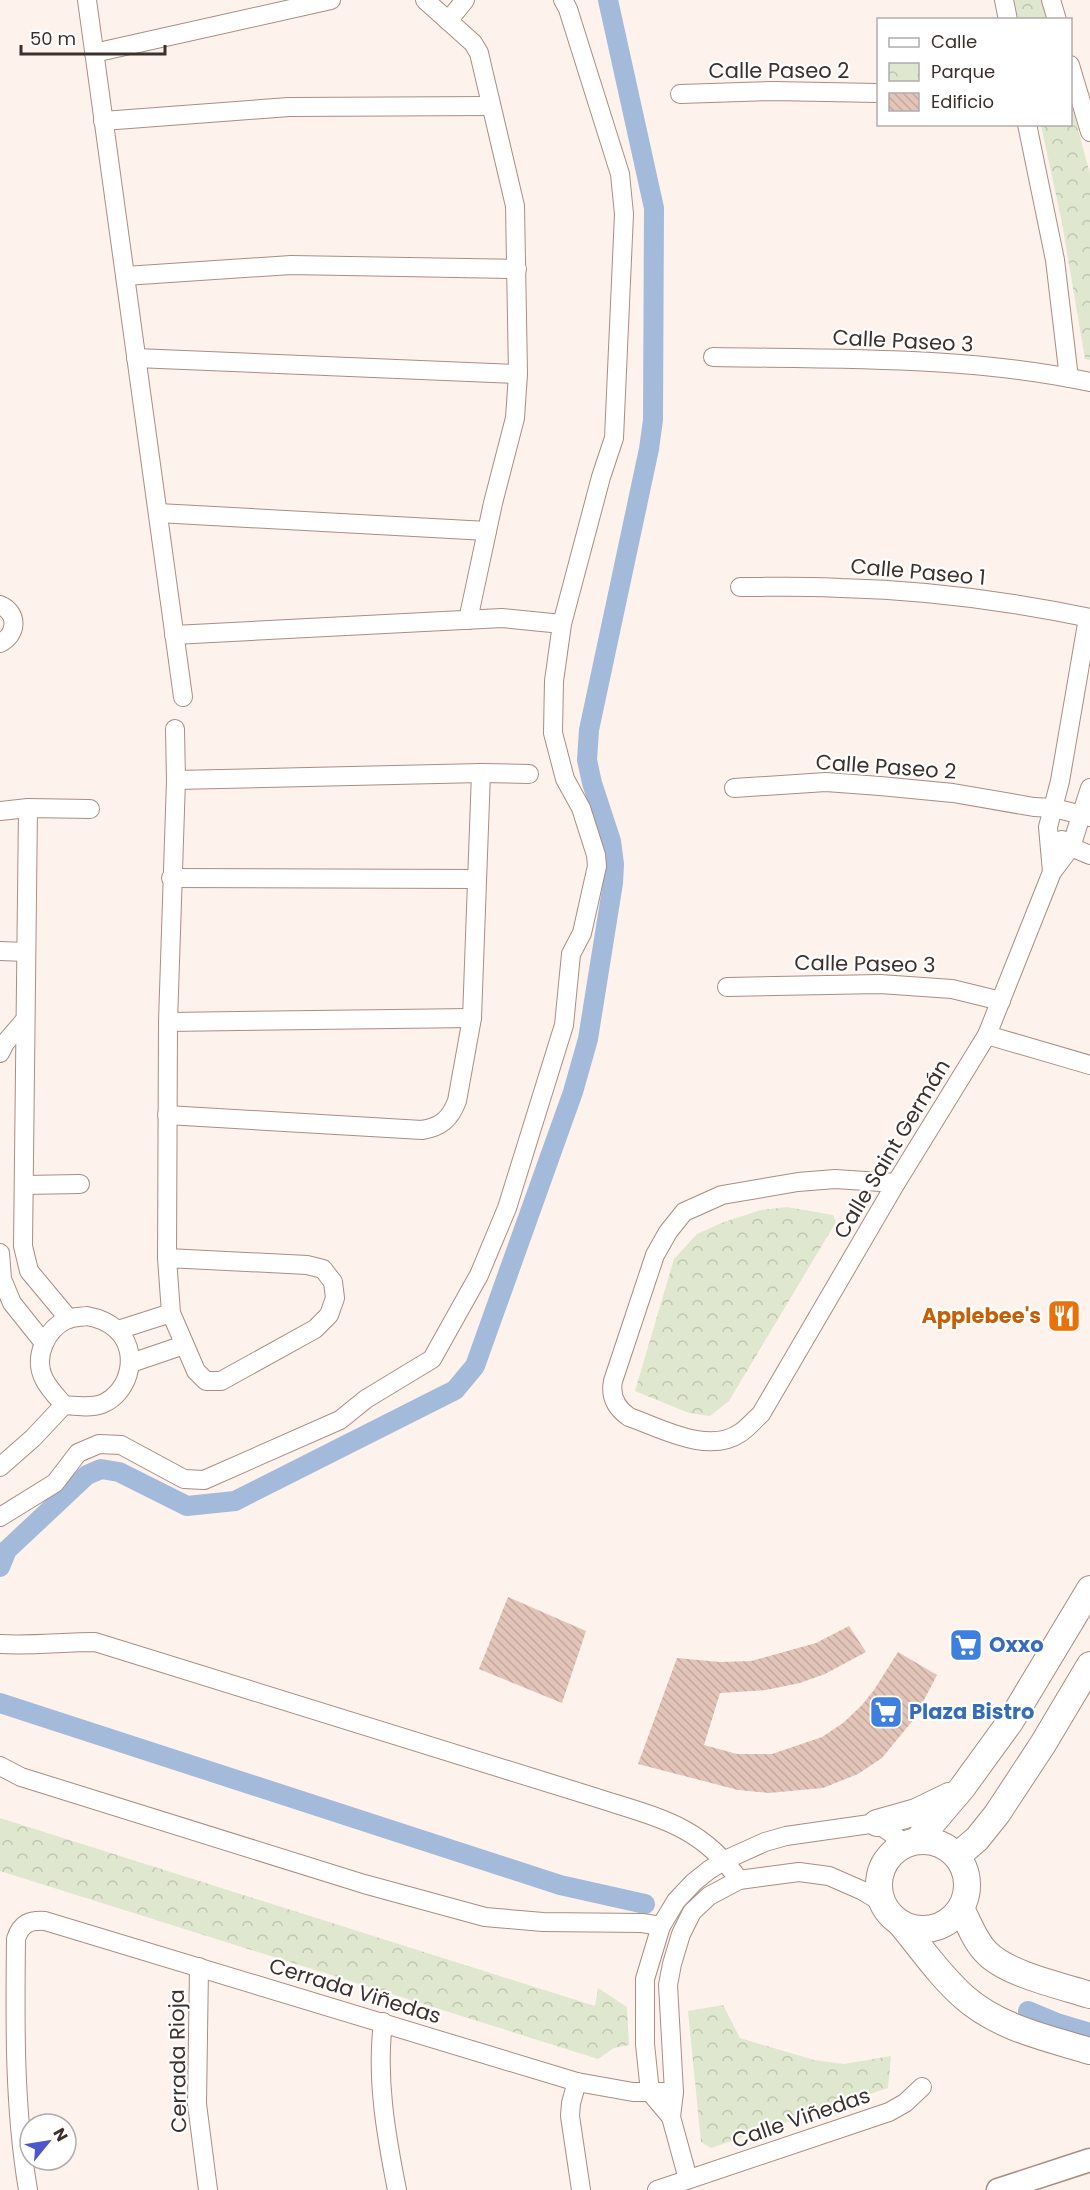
<svg xmlns="http://www.w3.org/2000/svg" width="1090" height="2190" viewBox="0 0 1090 2190" font-family="Poppins,sans-serif">
<style>
.park{fill:url(#park-crowns)}
.lines{fill:none;stroke-linecap:round;stroke-linejoin:round}
.canal{stroke:#a3bada;stroke-width:20}
.building{fill:url(#building-back-hatch)}
.minor-casing{stroke:#a98d82;stroke-width:20}
.tertiary-casing{stroke:#a98d82;stroke-width:25}
.secondary-casing{stroke:#a98d82;stroke-width:28}
.minor{stroke:#fff;stroke-width:18}
.tertiary{stroke:#fff;stroke-width:22}
.secondary{stroke:#fff;stroke-width:26}
.labels{text-anchor:middle;stroke-width:4.5;stroke-linejoin:round;paint-order:stroke}
.street-label{font-size:21px;fill:#3c302c;stroke:#fff}
.food-label{font-size:21px;font-weight:bold;fill:#c56008;stroke:#fff;text-anchor:end}
.shop-label{font-size:21px;font-weight:bold;fill:#366cbe;stroke:#fff;text-anchor:start}
</style>
<defs>
<pattern id="park-crowns" width="20" height="18" patternUnits="userSpaceOnUse" patternTransform="scale(1.5)"><rect width="20" height="18" fill="#dfe7cf"/><path d="M2 6a3 3 0 1 1 6 0M12 15a3 3 0 1 1 6 0" fill="none" stroke="#c0c6b2"/></pattern>
<pattern id="building-back-hatch" width="6" height="6" patternUnits="userSpaceOnUse" patternTransform="scale(1.5)"><rect width="6" height="6" fill="#e2c4b9"/><path d="M-1 5l2 2M0 0l6 6M5-1l2 2" fill="none" stroke="#c3a99f"/></pattern>
</defs>
<rect width="100%" height="100%" fill="#fef2ed"/>
<g class="park">
<polygon points="1014,0 1041,0 1047,19 1018,19"/>
<polygon points="1071,103 1090,174 1090,360 1085,359 1062,223 1041,125 1070,124"/>
<polygon points="787,1207 833,1215 836,1222 729,1401 710,1416 689,1413 635,1391 674,1259 697,1234 724,1222 761,1210"/>
<polygon points="0,1818 595,2006 598,1988 627,2007 629,2045 614,2048 598,2059 0,1871"/>
<polygon points="723,2005 740,2038 814,2060 844,2064 891,2056 888,2088 711,2148 701,2142 688,2011"/>
</g>
<g class="lines">
<g class="canal">
<polyline points="0,1567 7,1550 87,1475 101,1469 119,1472 187,1506 235,1501 455,1390 475,1366 573,1092 588,1039 613,883 614,864 611,841 592,783 587,760 589,730 649,449 653,420 654,208 608,0"/>
<polyline points="0,1703 560,1885 645,1904"/>
<polyline points="1028,2011 1057,2023 1090,2033"/>
</g>
</g>
<g class="building">
<polygon points="508,1597 586,1631 562,1703 479,1669"/>
<polygon points="849,1626 866,1652 825,1674 800,1683 766,1690 720,1693 704,1745 737,1754 772,1754 822,1737 843,1723 862,1705 874,1690 898,1652 937,1675 914,1719 882,1758 858,1774 823,1788 769,1793 738,1790 638,1764 677,1658 720,1662 751,1661 816,1643"/>
</g>
<g class="lines">
<g class="minor-casing">
<g id="minor">
<polyline points="87,0 183,697"/>
<polyline points="425,0 473,43 479,53 515,206 518,374 515,418 493,503 468,620"/>
<polyline points="1004,0 1008,20"/>
<polyline points="1051,0 1057,20"/>
<polyline points="448,21 465,0"/>
<polyline points="94,53 331,0"/>
<polyline points="1070,65 1090,132"/>
<polyline points="680,94 772,91 878,93"/>
<polyline points="103,121 289,107 491,106"/>
<polyline points="1027,124 1055,260 1069,378"/>
<polyline points="125,276 291,265 517,269"/>
<path d="M713,357C836,359 970,356 1090,382"/>
<polyline points="136,358 518,374"/>
<polyline points="158,513 487,531"/>
<path d="M740,587C774,587 807,586 841,588C924,590 1009,601 1090,618"/>
<path d="M0,605C19,613 17,635 0,643"/>
<polyline points="174,635 502,618 562,624"/>
<polyline points="176,780 481,773 529,774"/>
<polyline points="734,788 826,782 880,786 953,793 1034,807 1054,808 1090,817"/>
<polyline points="28,808 23,1246 29,1271 69,1319"/>
<polyline points="0,811 28,808 90,809"/>
<polyline points="1062,840 1071,847 1090,855"/>
<polyline points="1052,872 1048,827 1060,781 1088,618"/>
<polyline points="171,878 477,879"/>
<polyline points="0,951 26,952"/>
<polyline points="727,987 880,984 952,989 1001,1001"/>
<polyline points="168,1022 472,1018"/>
<polyline points="987,1035 1090,1065"/>
<polyline points="0,1053 5,1043 25,1020"/>
<path d="M167,1115L422,1130C441,1127 450,1119 457,1101L472,1018L481,773"/>
<path d="M896,1183L835,1179L798,1182L722,1195L684,1212L668,1232L655,1255L613,1381C610,1396 616,1408 629,1417C661,1428 708,1455 740,1433C748,1428 754,1420 761,1414L896,1183L987,1035L1052,872L1071,847L1090,788"/>
<polyline points="24,1185 80,1184"/>
<polyline points="0,1253 2,1279 12,1303 44,1343"/>
<polyline points="167,1258 307,1265 323,1269 333,1282 335,1298 329,1315 315,1329 221,1381 206,1381 196,1371 171,1313 167,1258 168,1022 176,780 175,729"/>
<path d="M87,1316C98,1318 107,1321 116,1329C140,1350 131,1392 102,1404C91,1408 76,1406 64,1405C57,1397 49,1389 44,1379C33,1357 46,1329 68,1319C73,1317 81,1317 87,1316Z"/>
<polyline points="118,1330 171,1313"/>
<polyline points="131,1363 184,1345"/>
<polyline points="0,1467 33,1438 64,1405"/>
<polyline points="0,1517 55,1483 78,1453 99,1444 121,1445 184,1479 204,1480 340,1420 366,1399 432,1359 479,1275 507,1208 564,1025 571,954 582,933 597,866 596,855 581,808 565,779 553,733 554,681 562,624 601,477 614,438 624,214 620,174 568,9 563,0"/>
<path d="M0,1644C32,1646 63,1642 95,1642L594,1797C655,1817 700,1824 739,1880"/>
<polyline points="0,1766 21,1777 364,1884 485,1917 543,1922 642,1923 661,1926"/>
<polyline points="199,1967 197,2104 208,2190"/>
<path d="M383,2022C376,2078 386,2135 397,2190"/>
<polyline points="577,2082 571,2103 570,2116 581,2190"/>
<polyline points="671,2117 650,2092 645,2044 645,1979 661,1926 676,1901 694,1882 709,1870 725,1860 765,1842 786,1836 877,1823 906,1844"/>
<polyline points="688,2179 671,2117 674,2092 668,1985 672,1964 681,1934 692,1912 709,1896 739,1880 799,1872 829,1876 861,1890 883,1903"/>
<path d="M28,2190C14,2107 15,2023 16,1939C21,1923 30,1920 45,1921L577,2082L633,2092H674"/>
<polyline points="657,2190 889,2112 905,2103 922,2087"/>
</g>
</g>
<g class="tertiary-casing">
<polyline id="tertiary" points="998,2190 1090,2160"/>
</g>
<g class="secondary-casing">
<g id="secondary">
<polyline points="877,1823 916,1812 949,1796"/>
<circle cx="923" cy="1885" r="44"/>
<polyline points="917,1841 962,1788 1010,1722 1090,1589"/>
<polyline points="957,1856 977,1839 997,1814 1043,1744 1090,1665"/>
<path d="M961,1909C969,1923 975,1942 987,1953C1007,1974 1062,1986 1090,1995"/>
<path d="M901,1924C921,1948 940,1976 964,1997C999,2028 1047,2038 1090,2051"/>
</g>
</g>
<use href="#minor" class="minor"/>
<use href="#tertiary" class="tertiary"/>
<use href="#secondary" class="secondary"/>
</g>
<defs>
<g id="restaurant-square" transform="scale(1.725)"><rect x="-9" y="-9" width="18" height="18" rx="4" fill="#e8710a" stroke="#fff"/><path d="M-5-6h1v4h1v-4h1v4h1v-4h1v5L-1.5 .5V6h-2V.5L-5-1ZM5-6V6H3V1.5H1.5Q1.5-4 5-6Z" fill="#fff"/></g>
<g id="supermarket-square" transform="scale(1.725)"><rect x="-9" y="-9" width="18" height="18" rx="4" fill="#3f7fe0" stroke="#fff"/><path d="M-6-5.5h2.5l.6 2H6L4.5 2H-2.5L-4.4-4H-6ZM-1.5 3.2a1.3 1.3 0 1 0 .1 0ZM3 3.2a1.3 1.3 0 1 0 .1 0Z" fill="#fff"/></g>
</defs>
<g fill-rule="evenodd">
<use href="#restaurant-square" x="1064" y="1316"/>
<use href="#supermarket-square" x="966" y="1645"/>
<use href="#supermarket-square" x="886" y="1712"/>
</g>
<g class="labels">
<g class="street-label">
<text x="779" y="78">Calle Paseo 2</text>
<text transform="translate(903 341) rotate(3)" y="7">Calle Paseo 3</text>
<text transform="translate(918 572) rotate(5)" y="7">Calle Paseo 1</text>
<text transform="translate(886 767) rotate(4)" y="7">Calle Paseo 2</text>
<text transform="translate(865 964) rotate(1)" y="7">Calle Paseo 3</text>
<text transform="translate(892 1149) rotate(-59)" y="7">Calle Saint Germán</text>
<text transform="translate(355 1991) rotate(17)" y="7">Cerrada Viñedas</text>
<text transform="translate(178 2061) rotate(-91)" y="7">Cerrada Rioja</text>
<text transform="translate(801 2118) rotate(-19)" y="7">Calle Viñedas</text>
</g>
<g class="food-label">
<text x="1041" y="1323">Applebee's</text>
</g>
<g class="shop-label">
<text x="989" y="1652">Oxxo</text>
<text x="909" y="1719">Plaza Bistro</text>
</g>
</g>
<rect x="877" y="18" width="195" height="108" fill="#ffffff" stroke="#b1acab" stroke-width="1.5"/>
<rect x="889" y="38" width="30" height="9" fill="#ffffff" stroke="#b1acab" stroke-width="1.5"/>
<text x="931" y="48" font-size="18" fill="#3c302c">Calle</text>
<rect x="889" y="63" width="30" height="18" fill="url(#park-crowns)" stroke="#b1acab" stroke-width="1.5"/>
<text x="931" y="78" font-size="18" fill="#3c302c">Parque</text>
<rect x="889" y="93" width="30" height="18" fill="url(#building-back-hatch)" stroke="#b1acab" stroke-width="1.5"/>
<text x="931" y="108" font-size="18" fill="#3c302c">Edificio</text>
<g transform="translate(48 2142) rotate(60)"><circle r="28" fill="#ffffff" stroke="#b1acab" stroke-width="1.5"/>
<path d="M0-4.5L10 22L0 15L-10 22Z" fill="#4f56cc"/>
<text y="-9" font-size="16" font-weight="bold" text-anchor="middle" fill="#3c302c">N</text>
</g>
<path d="M21 45v9h144v-9" fill="none" stroke="#3c302c" stroke-width="3"/>
<text x="30" y="45" font-size="18" fill="#3c302c" stroke="#ffffff" stroke-width="4.5" paint-order="stroke">50 m</text>
</svg>
